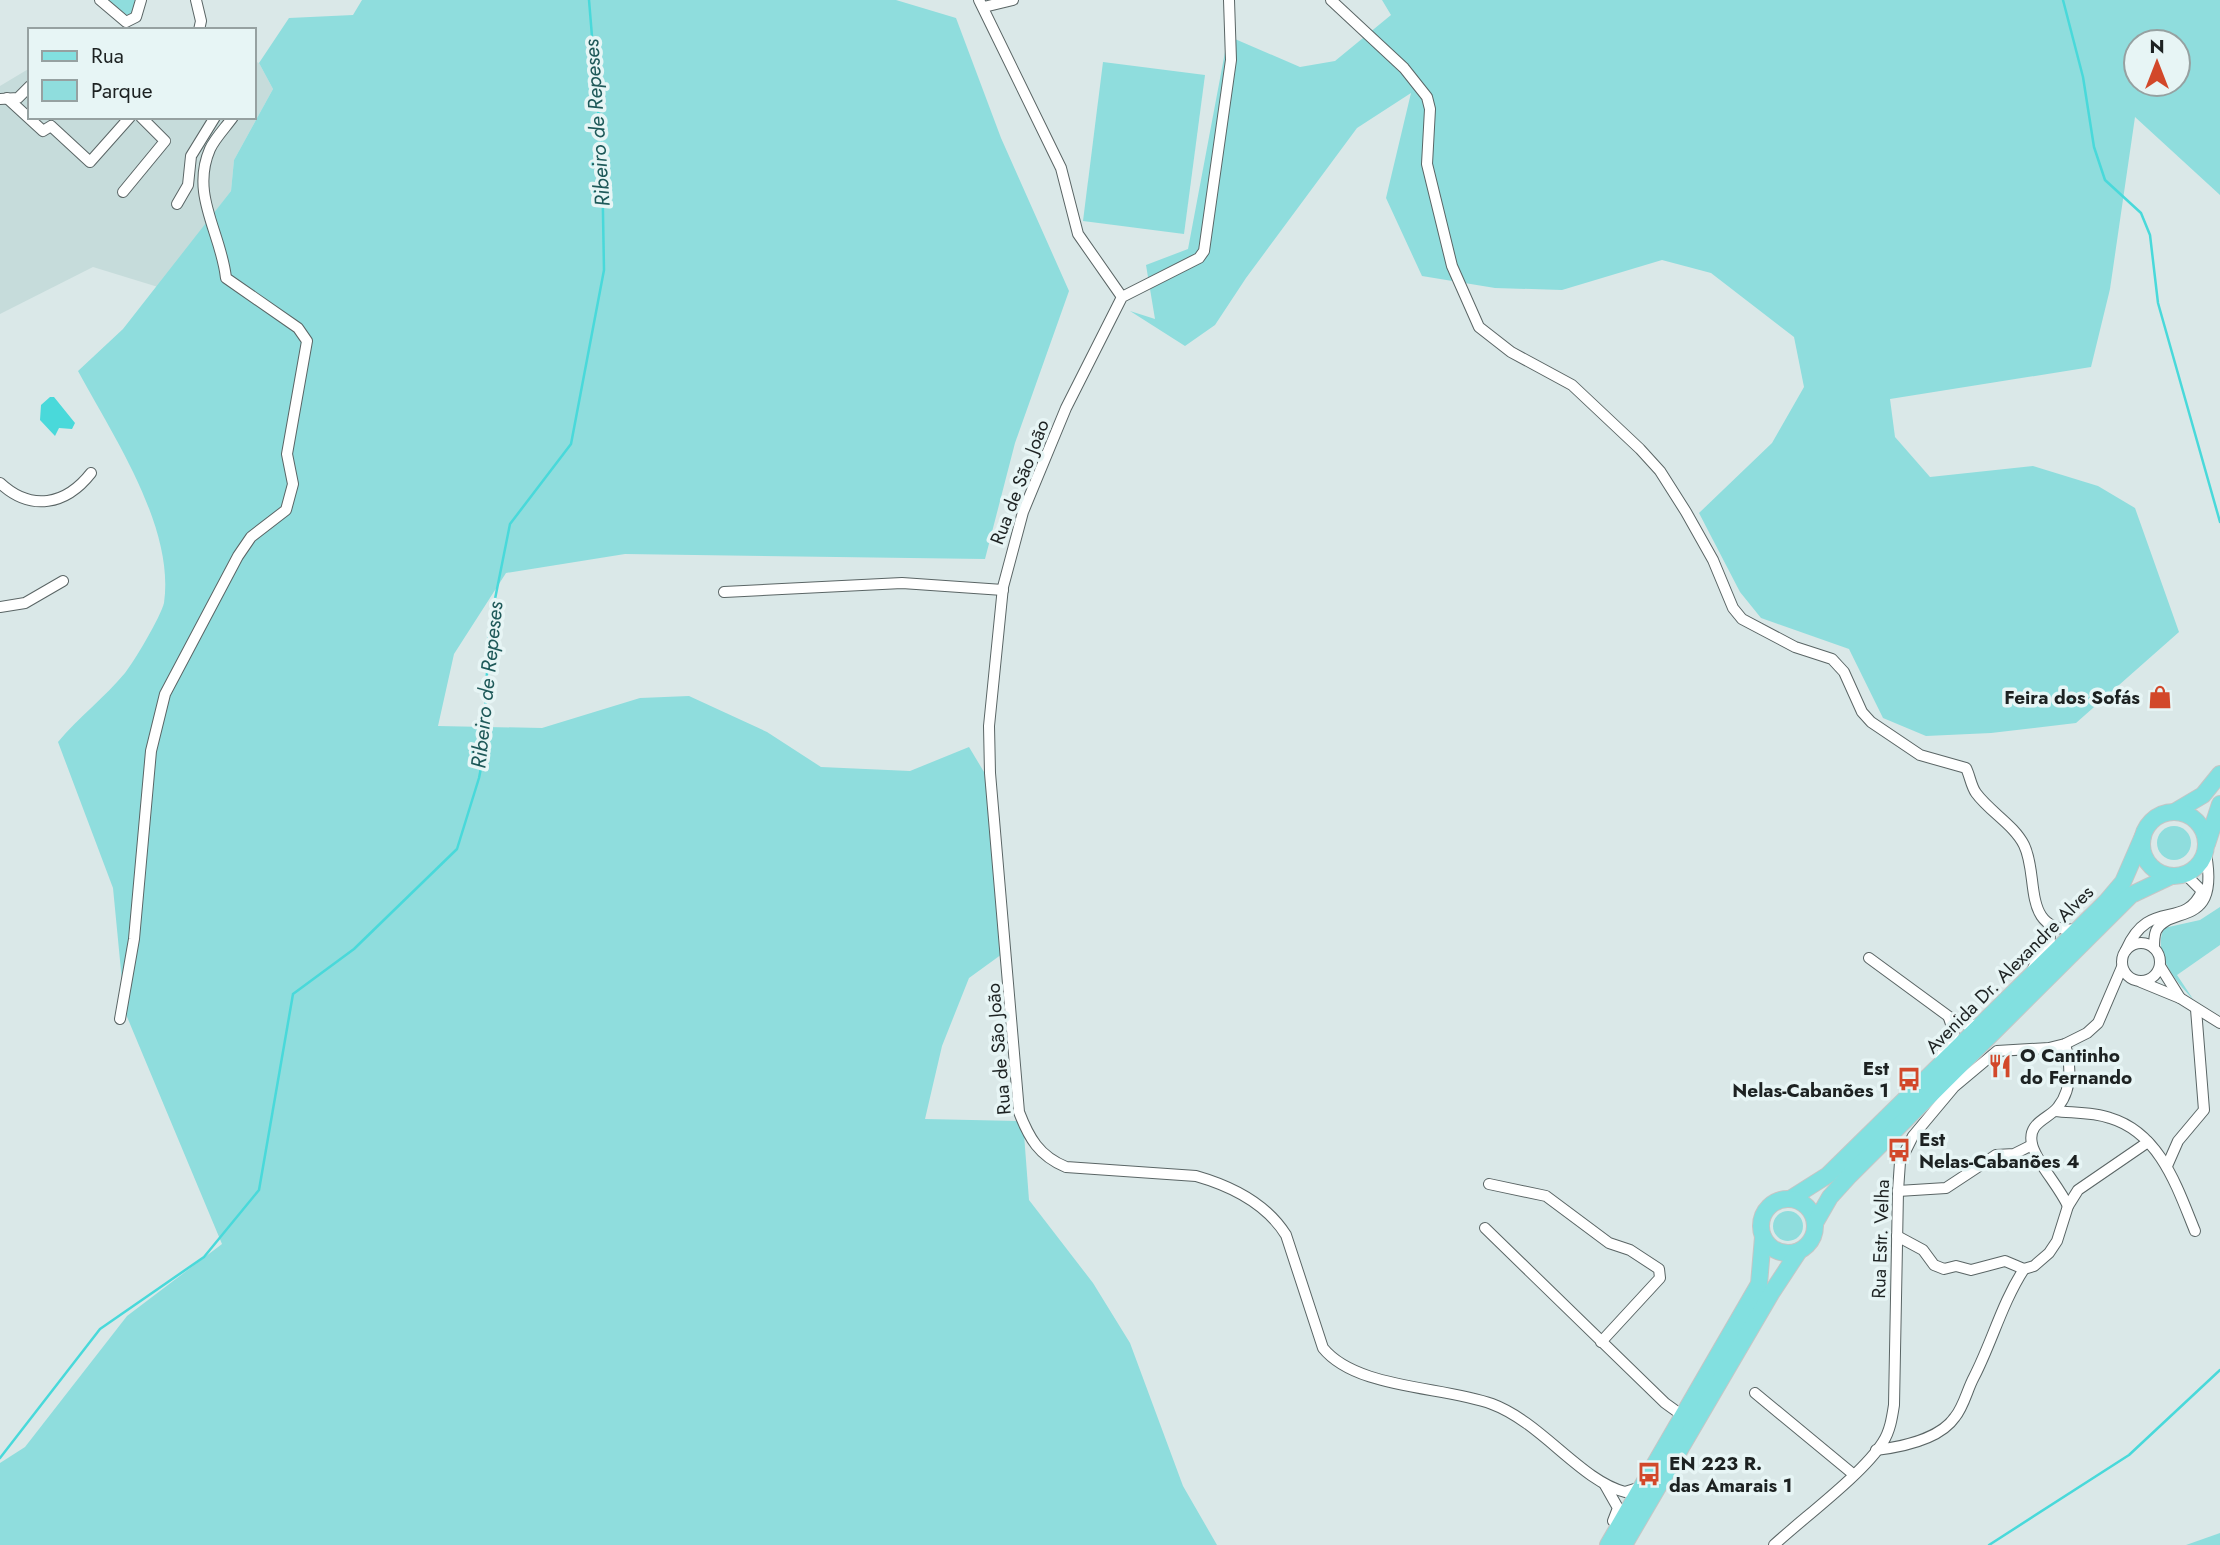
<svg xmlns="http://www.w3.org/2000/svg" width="2220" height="1545" viewBox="0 0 2220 1545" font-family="Jost,sans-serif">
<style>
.built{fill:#c6dcdb}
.green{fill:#8fdddd;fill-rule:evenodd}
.water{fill:#49d9da}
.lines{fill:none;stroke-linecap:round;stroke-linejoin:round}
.stream{stroke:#49d9da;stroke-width:2.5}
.minor-casing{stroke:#5a6565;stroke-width:12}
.primary-casing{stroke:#c4c6c6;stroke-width:18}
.minor{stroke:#fff;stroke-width:10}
.primary{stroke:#82e0e0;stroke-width:16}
.labels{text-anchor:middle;stroke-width:7;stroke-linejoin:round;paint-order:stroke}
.street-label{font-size:19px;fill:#1d2222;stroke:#e7f5f5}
.poi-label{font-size:19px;font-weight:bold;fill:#1d2222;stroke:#e7f5f5;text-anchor:start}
.water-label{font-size:21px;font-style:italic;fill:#1e5959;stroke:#e7f5f5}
</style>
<rect width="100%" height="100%" fill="#dae8e8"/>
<polygon class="built" points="254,61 259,63 273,89 234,160 231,191 158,287 93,267 0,314 0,86 30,68 30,117 254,117"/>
<g class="green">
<polygon points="108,0 135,0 132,13 128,16"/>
<path d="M362,0H896L956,18L1001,138L1069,291L1015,443L985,559L625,554L506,573L454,654L438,726L542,728L640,698L689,696L767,732L821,767L910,771L969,747L990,782L1009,949L969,978L942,1046L925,1119L1023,1121L1029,1200L1093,1283L1130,1343L1183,1486L1217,1545H0V1463L25,1447L127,1316L222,1244L125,1012L113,888L58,742C79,717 105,697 125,673C134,662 161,616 164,603C175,527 113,436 78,371L123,329L231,191L234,160L273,89L259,63L289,18L353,15Z"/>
<path d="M1382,0H2220V195L2135,117L2110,289L2091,367L1890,399L1895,437L1930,477L2033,466L2098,486L2135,508L2179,632L2076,723L1991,733L1926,736L1883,718L1849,649L1761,618L1740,592L1699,513L1772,443L1804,387L1794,337L1711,273L1662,260L1562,290L1495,288L1422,276L1386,198L1411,93L1357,128L1246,278L1215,325L1185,346L1130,311L1155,319L1146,265L1188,249L1228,36L1300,67L1335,61L1391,15ZM2136,42H2178V84H2136Z"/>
<polygon points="1103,62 1205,75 1184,234 1083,221"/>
<circle cx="2174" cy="843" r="17"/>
<path d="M2220,907V945L2177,975L2193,999C2176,982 2152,953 2164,928L2200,920Z"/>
<circle cx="1788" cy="1226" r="15"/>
<polygon points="2220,1533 2220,1545 2186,1545"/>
</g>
<polygon class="water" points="50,397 54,397 75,423 72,429 59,428 55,436 40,420 41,405"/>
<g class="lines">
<g class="stream">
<polyline points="2063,0 2083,77 2094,147 2105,180 2141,213 2150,235 2158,303 2220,522"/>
<polyline points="0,1458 100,1329 204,1257 259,1190 293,994 354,949 457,849 479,778 483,758 489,629 510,524 571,444 604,270 602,158 589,0"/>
<polyline points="1989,1545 2129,1455 2220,1370"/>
</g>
<g class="minor-casing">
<g id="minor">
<polyline points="100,0 126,22 136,17 141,0"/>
<polyline points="196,0 201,21 199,30"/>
<polyline points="979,0 1061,168 1078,234 1122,297"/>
<path d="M1229,0L1231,60L1204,251L1199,258L1122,297L1066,408L1023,512L1003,587L989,726L990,773L1019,1112C1029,1138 1039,1156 1066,1167L1196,1176C1231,1186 1266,1203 1286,1235L1323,1348C1356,1389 1442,1386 1492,1404C1541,1422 1581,1481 1625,1492L1641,1487"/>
<path d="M1331,0L1404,68L1427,97L1430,109L1427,164L1452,266L1479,327L1511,352L1572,385L1640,449L1660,471L1686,512L1713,560L1733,608L1742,619L1795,647L1832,659L1844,672L1862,712L1871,722L1920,755L1966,768C1970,776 1971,786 1976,793C1990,812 2014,825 2024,845C2040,877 2020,935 2079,929"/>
<polyline points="984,7 1013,0"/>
<polyline points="7,98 43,131 51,126 90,162 130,117"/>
<polyline points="0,99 18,98 30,86"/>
<polyline points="123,192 165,141 141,117"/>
<polyline points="177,204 188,185 191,156 215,117"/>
<path d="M0,483C31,512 66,505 91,473"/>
<polyline points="724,592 902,583 1003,590"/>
<polyline points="0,607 25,603 63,581"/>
<circle cx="2141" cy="962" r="19"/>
<path d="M2154,948C2154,943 2154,936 2156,931C2170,904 2220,930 2206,854"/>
<path d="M2126,950C2149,897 2184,931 2202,891L2186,875"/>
<polyline points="1869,958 1959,1024 1979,1025"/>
<polyline points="2160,966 2180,998"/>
<polyline points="2033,969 2037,958 2050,943 2049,924"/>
<polyline points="2141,982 2180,998 2220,1023"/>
<path d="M120,1019L134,939L151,751L165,694L238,556L251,537L286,510L293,484L287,454L307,341L298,328L226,278C221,232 190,195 210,149C215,138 226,127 233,117"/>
<path d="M2065,1044C2071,1065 2073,1088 2058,1107C2049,1119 2027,1122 2032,1144C2036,1162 2059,1186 2068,1206"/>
<polyline points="1939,1064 1943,1049 1954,1033 1949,1018"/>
<path d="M2055,1111C2073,1113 2093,1112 2110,1118C2160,1133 2177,1187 2195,1231"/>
<polyline points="2167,1166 2178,1141 2204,1110 2196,1009"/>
<polyline points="1489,1184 1546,1196 1609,1243 1630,1250 1659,1269 1660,1278 1601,1342"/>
<polyline points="1898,1191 1946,1188 1996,1155 2014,1154 2032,1145"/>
<polyline points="1485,1228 1665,1403 1683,1416"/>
<polyline points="1897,1236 1923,1250 1934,1265 1944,1269 1956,1266 1971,1270 2005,1261 2024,1269 2034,1266 2049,1253 2057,1241 2068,1206 2078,1190 2148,1142"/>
<polyline points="1755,1393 1853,1474"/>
<path d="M1876,1450C1901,1447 1940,1439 1955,1417C1964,1406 1967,1390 1974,1377C1992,1342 2002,1303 2024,1269"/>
<polyline points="1605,1485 1618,1508 1613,1521"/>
<path d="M1774,1545C1803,1518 1863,1474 1883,1442C1890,1431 1892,1418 1894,1405L1898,1191L1900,1162L1913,1136L1954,1087L1997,1051L2049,1048L2065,1044L2087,1033L2098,1023L2122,967"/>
</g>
</g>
<g class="primary-casing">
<g id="primary">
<polyline points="2176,811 2203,795 2220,774"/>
<circle cx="2174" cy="844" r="32"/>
<polyline points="2207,844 2220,804"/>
<polyline points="1790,1199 1828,1175 2106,902 2123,882 2143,836"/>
<circle cx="1788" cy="1226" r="27"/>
<polyline points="1815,1223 1830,1197 1850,1175 2131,895 2169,877"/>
<polyline points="1608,1545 1759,1284 1763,1237"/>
<polyline points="1624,1545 1772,1292 1799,1251"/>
</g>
</g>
<use href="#minor" class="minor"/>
<use href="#primary" class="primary"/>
</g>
<defs>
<g id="shop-bare" transform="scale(1.89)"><path d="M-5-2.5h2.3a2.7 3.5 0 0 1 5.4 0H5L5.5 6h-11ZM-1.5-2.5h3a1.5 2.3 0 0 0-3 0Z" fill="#d2482a" stroke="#e7f5f5" stroke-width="2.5" paint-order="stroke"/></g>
<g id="restaurant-bare" transform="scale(1.89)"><path d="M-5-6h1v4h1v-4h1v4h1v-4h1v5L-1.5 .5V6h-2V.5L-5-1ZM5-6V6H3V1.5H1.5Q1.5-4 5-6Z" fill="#d2482a" stroke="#e7f5f5" stroke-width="2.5" paint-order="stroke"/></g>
<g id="bus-bare" transform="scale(1.89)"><path d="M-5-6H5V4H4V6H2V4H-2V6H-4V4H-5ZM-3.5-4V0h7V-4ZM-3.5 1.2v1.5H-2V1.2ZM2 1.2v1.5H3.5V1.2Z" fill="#d2482a" stroke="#e7f5f5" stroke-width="2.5" paint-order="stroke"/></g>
</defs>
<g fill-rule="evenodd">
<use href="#shop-bare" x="2160" y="697"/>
<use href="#restaurant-bare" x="2000" y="1066"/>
<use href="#bus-bare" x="1909" y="1079"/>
<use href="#bus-bare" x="1899" y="1150"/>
<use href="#bus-bare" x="1649" y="1474"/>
</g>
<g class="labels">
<g class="street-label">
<text transform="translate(1019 482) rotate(-69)" y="7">Rua de São João</text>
<text transform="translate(2009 969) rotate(-45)" y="7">Avenida Dr. Alexandre Alves</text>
<text transform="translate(998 1049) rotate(-95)" y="7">Rua de São João</text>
<text transform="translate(1880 1239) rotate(-88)" y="7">Rua Estr. Velha</text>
</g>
<g class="poi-label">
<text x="2140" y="704" text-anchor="end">Feira dos Sofás</text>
<text x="2020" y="1062">O Cantinho<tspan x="2020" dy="22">do Fernando</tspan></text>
<text x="1889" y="1075" text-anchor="end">Est<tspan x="1889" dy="22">Nelas-Cabanões 1</tspan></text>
<text x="1919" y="1146">Est<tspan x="1919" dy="22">Nelas-Cabanões 4</tspan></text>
<text x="1669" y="1470">EN 223 R.<tspan x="1669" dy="22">das Amarais 1</tspan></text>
</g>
<g class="water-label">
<text transform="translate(597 123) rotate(-94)" y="7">Ribeiro de Repeses</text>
<text transform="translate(487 685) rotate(-84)" y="7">Ribeiro de Repeses</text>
</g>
</g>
<rect x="28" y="28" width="228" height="91" fill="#e7f5f5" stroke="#96a1a1" stroke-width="2"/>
<rect x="42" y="51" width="35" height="10" fill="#82e0e0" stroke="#96a1a1" stroke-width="2"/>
<text x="91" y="63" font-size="21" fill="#1d2222">Rua</text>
<rect x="42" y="80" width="35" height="21" fill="#8fdddd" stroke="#96a1a1" stroke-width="2"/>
<text x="91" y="98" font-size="21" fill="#1d2222">Parque</text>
<g transform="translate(2157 63)"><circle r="33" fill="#e7f5f5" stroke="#96a1a1" stroke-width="2"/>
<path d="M0-5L12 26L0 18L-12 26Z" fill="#d2482a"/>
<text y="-10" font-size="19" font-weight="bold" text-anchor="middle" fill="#1d2222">N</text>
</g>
</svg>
